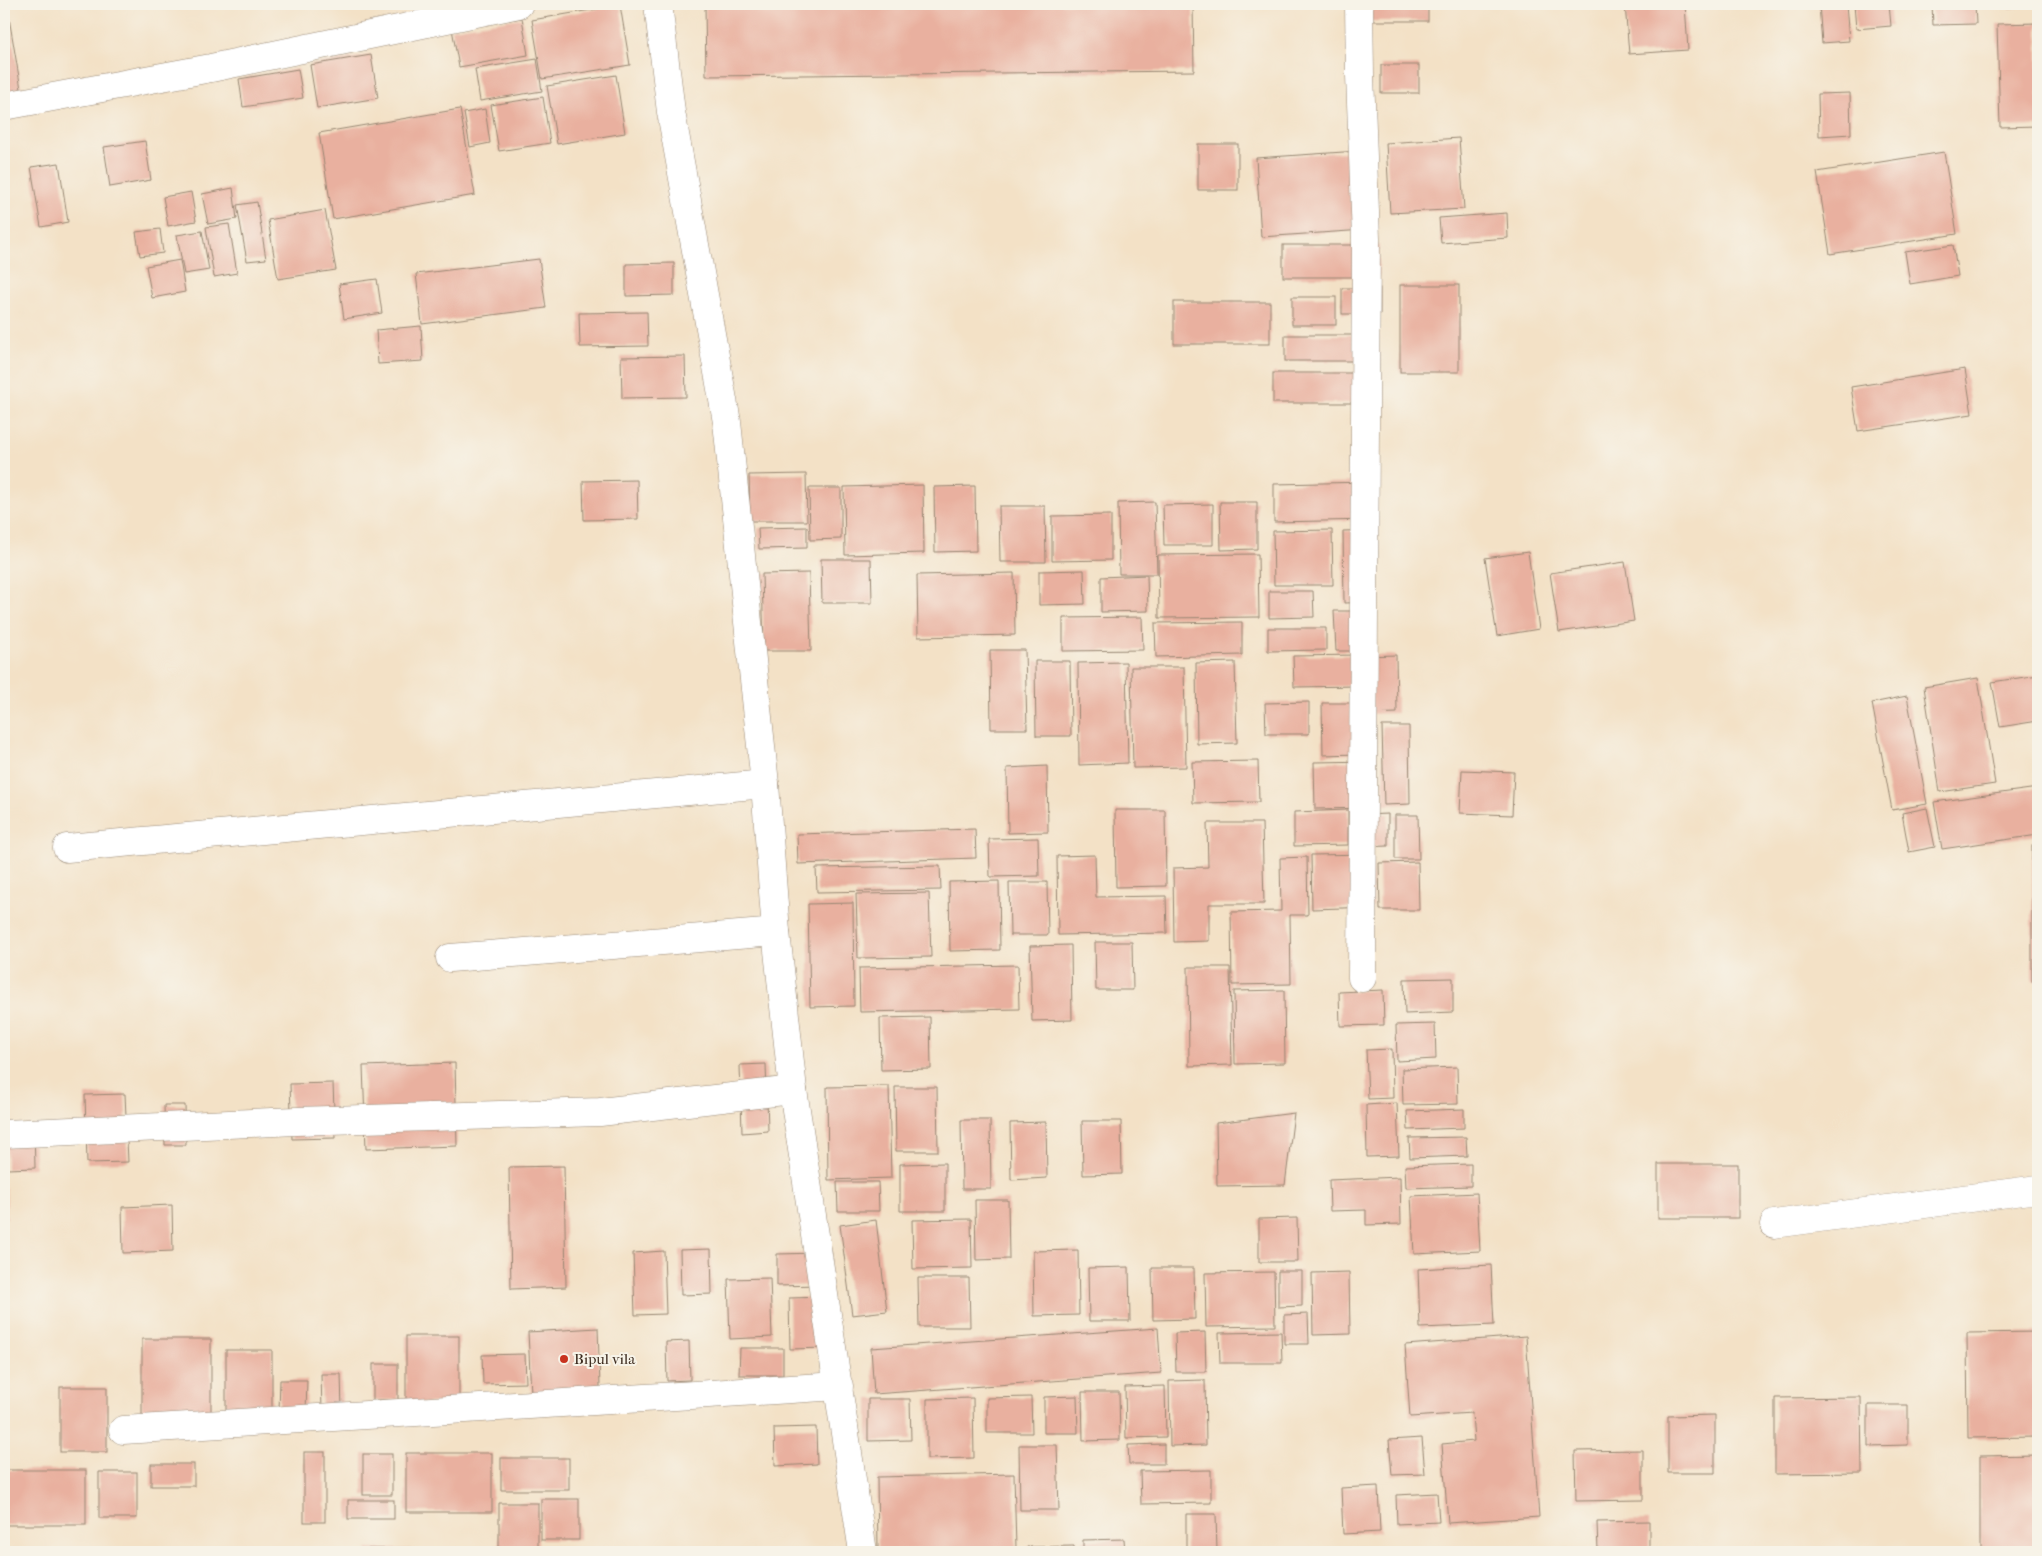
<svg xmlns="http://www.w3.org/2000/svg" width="2042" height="1556" viewBox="0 0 2042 1556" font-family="'IM FELL French Canon',serif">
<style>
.building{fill:#e9b09f}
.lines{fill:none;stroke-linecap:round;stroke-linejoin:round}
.minor-casing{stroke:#978672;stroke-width:29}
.minor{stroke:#fff;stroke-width:28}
.poi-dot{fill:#c8321e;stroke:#f7f3e8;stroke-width:2}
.labels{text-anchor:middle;stroke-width:4;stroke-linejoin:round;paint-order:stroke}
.poi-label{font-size:15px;fill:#3b2a1e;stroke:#f7f3e8;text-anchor:start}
</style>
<rect width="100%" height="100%" fill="#f7f3e8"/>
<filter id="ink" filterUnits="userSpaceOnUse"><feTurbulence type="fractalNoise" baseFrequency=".02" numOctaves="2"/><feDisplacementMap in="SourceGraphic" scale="10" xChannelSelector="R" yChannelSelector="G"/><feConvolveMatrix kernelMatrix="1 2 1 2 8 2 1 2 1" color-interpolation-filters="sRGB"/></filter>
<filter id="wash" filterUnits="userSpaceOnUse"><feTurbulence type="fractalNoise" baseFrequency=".0096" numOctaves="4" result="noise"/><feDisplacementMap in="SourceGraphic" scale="20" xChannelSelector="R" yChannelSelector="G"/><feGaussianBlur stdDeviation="1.12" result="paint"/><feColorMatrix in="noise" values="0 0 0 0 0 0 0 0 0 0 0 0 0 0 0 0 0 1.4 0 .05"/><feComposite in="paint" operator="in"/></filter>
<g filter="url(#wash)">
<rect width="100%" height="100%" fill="#f3e1c6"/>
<g id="blocks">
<g class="building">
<polygon points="705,4 1193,4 1194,71 706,76"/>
<rect x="1371" y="4" width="57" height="17"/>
<polygon points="1625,4 1685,4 1688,50 1629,54"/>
<polygon points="1819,4 1846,4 1849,41 1822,43"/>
<polygon points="1854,4 1889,4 1891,26 1856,29"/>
<polygon points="1932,4 1975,4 1976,24 1933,25"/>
<polygon points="1998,4 2029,4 2029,7 1998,8"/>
<polygon points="620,5 630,65 542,79 532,20"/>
<polygon points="7,6 21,89 4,92 4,7"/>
<polygon points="522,18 528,55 459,67 452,29"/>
<polygon points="2038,23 2038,126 2000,127 1997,24"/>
<polygon points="371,55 378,98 317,108 310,65"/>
<polygon points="537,59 542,91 480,101 475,69"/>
<rect x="1381" y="65" width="38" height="28"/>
<polygon points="298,69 303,98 243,107 239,79"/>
<polygon points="616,75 625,133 557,144 547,86"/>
<polygon points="1850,93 1851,134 1819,136 1818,94"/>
<polygon points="543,97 550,143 499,151 491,105"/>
<polygon points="460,109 475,195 333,219 319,133"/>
<polygon points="485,109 490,143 470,147 464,113"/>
<polygon points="1459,138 1464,209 1390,213 1386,143"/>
<polygon points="145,141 151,180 110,187 104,147"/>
<rect x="1198" y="144" width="40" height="46"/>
<polygon points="1358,151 1364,230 1261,237 1256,158"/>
<polygon points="1944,152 1957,234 1830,254 1817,172"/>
<polygon points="59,163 68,222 41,227 31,167"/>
<polygon points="233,188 237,219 208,224 202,194"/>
<polygon points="191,192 196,221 168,226 163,197"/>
<polygon points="257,202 266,259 247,261 237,205"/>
<polygon points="325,210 336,270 278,279 268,220"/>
<polygon points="1507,213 1508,238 1441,243 1439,218"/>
<polygon points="229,224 237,273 214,277 206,227"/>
<polygon points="160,229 163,253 140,256 136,232"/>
<polygon points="202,231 209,270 184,274 177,235"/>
<rect x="1283" y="245" width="96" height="32"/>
<polygon points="1953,245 1958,276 1910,284 1905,252"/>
<polygon points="539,259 546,308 422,324 416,274"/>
<polygon points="180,260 185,292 152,298 146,266"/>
<polygon points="674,263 674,295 626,296 626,264"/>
<polygon points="377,279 382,313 344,319 339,284"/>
<rect x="1400" y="285" width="59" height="87"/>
<rect x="1342" y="288" width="38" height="26"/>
<rect x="1292" y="297" width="44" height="28"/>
<rect x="1174" y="302" width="96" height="42"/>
<polygon points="647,312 648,346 580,347 579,313"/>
<polygon points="421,326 423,361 378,364 376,330"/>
<rect x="1285" y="335" width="92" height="26"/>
<polygon points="685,356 686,397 622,398 621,357"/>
<polygon points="1965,369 1972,414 1858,431 1851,387"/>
<rect x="1273" y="373" width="105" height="30"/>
<polygon points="806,474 807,521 750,521 749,475"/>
<polygon points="637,480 638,519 584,520 583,481"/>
<polygon points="1371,482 1372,520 1274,522 1274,484"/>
<polygon points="923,485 924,553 845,555 844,487"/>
<polygon points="975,486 976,551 935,552 934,487"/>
<polygon points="809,488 841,488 841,539 810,540"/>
<polygon points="1155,502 1157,574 1119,574 1118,503"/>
<polygon points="1220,502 1257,502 1257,549 1221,550"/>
<polygon points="1213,504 1213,545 1164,545 1163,505"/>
<polygon points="999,506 1045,506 1046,562 1000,562"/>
<polygon points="1111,515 1111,560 1052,561 1052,516"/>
<polygon points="807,527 807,548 759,549 758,528"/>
<polygon points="1332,530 1333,585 1274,585 1273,531"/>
<polygon points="1375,530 1377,602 1344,603 1343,531"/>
<polygon points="1528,552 1539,629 1497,636 1485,558"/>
<polygon points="1258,554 1259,617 1159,618 1158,555"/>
<polygon points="821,559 871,559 872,603 822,603"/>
<polygon points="1625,562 1634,621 1559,632 1550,573"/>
<polygon points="1084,570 1085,604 1039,605 1039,571"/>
<polygon points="809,573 811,651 764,651 762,574"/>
<polygon points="1014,573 1015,635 918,637 917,575"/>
<polygon points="1147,575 1148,611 1101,612 1101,577"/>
<polygon points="1269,591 1313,591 1314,617 1269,618"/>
<polygon points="1334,611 1370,611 1370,651 1336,651"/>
<polygon points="1142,617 1143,650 1063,651 1063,618"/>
<polygon points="1242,622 1242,655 1156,657 1155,623"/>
<polygon points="1268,628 1326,628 1326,650 1268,651"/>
<polygon points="990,650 1025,650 1027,729 991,729"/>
<polygon points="1357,655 1358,686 1294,687 1293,656"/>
<polygon points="1396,655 1397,713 1364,714 1363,656"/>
<polygon points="1035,661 1070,661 1071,736 1036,736"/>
<polygon points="1126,662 1128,763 1079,765 1078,663"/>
<polygon points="1235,662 1237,743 1197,744 1196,663"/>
<polygon points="1131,667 1184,667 1186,767 1133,768"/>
<polygon points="2038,675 2038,721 2000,727 1992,682"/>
<polygon points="1978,678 1995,784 1940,792 1924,687"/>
<polygon points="1907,696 1927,804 1892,810 1872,703"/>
<polygon points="1309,702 1309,734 1266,734 1265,703"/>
<polygon points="1322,703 1357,703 1358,754 1323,755"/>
<polygon points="1382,726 1409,726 1410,804 1384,805"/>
<polygon points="1258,761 1259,802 1193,803 1192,762"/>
<polygon points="1374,761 1375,808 1315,809 1314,762"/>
<polygon points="1047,766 1048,832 1008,833 1007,768"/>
<polygon points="1462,770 1514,772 1512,815 1460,813"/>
<polygon points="2038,788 2038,835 1942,849 1934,802"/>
<polygon points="1927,808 1935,847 1909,852 1902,813"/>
<polygon points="1115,810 1165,810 1166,886 1116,887"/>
<polygon points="1348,810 1348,845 1294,846 1294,812"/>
<polygon points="1388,814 1388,846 1364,847 1363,815"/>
<polygon points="1395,815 1418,815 1419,859 1395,859"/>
<polygon points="1207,823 1262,823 1264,904 1209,904 1209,941 1174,942 1173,868 1208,867"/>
<polygon points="975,829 976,858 798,864 797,834"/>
<polygon points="1038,838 1039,876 990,877 989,839"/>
<rect x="2032" y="846" width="6" height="135"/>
<polygon points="1372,854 1373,907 1312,909 1311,855"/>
<polygon points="1095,855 1096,897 1166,896 1167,933 1058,935 1057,856"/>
<polygon points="1307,857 1308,915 1290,915 1291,984 1232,985 1231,912 1281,911 1280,858"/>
<polygon points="1418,862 1419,910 1380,910 1379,863"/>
<polygon points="940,866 941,890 817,892 816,868"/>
<polygon points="999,881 1000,950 950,951 949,882"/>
<polygon points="1009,882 1047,882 1048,935 1010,935"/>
<polygon points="929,893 931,957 858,958 856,894"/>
<polygon points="853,903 854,1006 810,1007 808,904"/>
<polygon points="1095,942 1132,942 1133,990 1096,990"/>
<polygon points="1071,945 1072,1020 1032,1021 1030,946"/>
<polygon points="1018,965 1019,1009 860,1012 859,968"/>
<polygon points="1188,967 1230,967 1232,1065 1189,1066"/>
<polygon points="1453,978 1453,1012 1405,1014 1404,979"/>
<polygon points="1284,990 1285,1063 1235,1064 1234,991"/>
<polygon points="1383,990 1384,1025 1340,1026 1339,992"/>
<polygon points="930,1017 931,1069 881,1070 880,1018"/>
<polygon points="1435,1024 1436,1059 1397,1061 1396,1025"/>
<polygon points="1392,1049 1393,1098 1368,1099 1366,1050"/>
<polygon points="455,1063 457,1146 366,1149 363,1066"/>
<polygon points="766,1064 768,1131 742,1133 740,1065"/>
<polygon points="1457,1067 1458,1104 1403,1105 1402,1069"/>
<polygon points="333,1083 335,1138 292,1139 290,1084"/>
<polygon points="889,1086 891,1178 828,1180 827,1087"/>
<polygon points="895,1087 937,1087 938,1151 896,1151"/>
<polygon points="125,1094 128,1162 87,1163 85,1095"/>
<polygon points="1397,1103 1399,1156 1367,1157 1366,1105"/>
<polygon points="164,1105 185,1105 186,1145 165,1145"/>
<polygon points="1464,1109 1464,1128 1408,1130 1407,1111"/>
<polygon points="1294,1113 1285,1185 1217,1186 1216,1123"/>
<polygon points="961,1120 990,1120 991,1189 962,1189"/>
<polygon points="1082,1121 1121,1121 1122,1174 1083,1175"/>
<polygon points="1046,1122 1047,1178 1011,1180 1010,1123"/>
<polygon points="34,1127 35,1168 7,1169 6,1128"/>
<polygon points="1466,1137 1467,1156 1410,1158 1409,1138"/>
<polygon points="945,1163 945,1211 900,1211 900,1164"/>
<polygon points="1471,1164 1471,1186 1406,1188 1405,1166"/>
<rect x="1658" y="1164" width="80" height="54"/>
<polygon points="564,1166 566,1287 511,1289 509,1167"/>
<polygon points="1400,1177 1401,1224 1366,1225 1366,1210 1330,1211 1329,1180"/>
<polygon points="837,1182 878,1182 879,1211 838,1211"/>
<polygon points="4,1189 6,1189 7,1218 4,1218"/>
<polygon points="1477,1193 1480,1251 1414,1254 1411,1196"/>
<polygon points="975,1200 1008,1200 1009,1259 976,1260"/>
<polygon points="172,1205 173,1251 123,1253 122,1207"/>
<polygon points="1297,1218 1298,1262 1259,1262 1259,1219"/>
<polygon points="971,1219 972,1268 913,1269 912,1220"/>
<polygon points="876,1220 887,1311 852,1315 840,1225"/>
<polygon points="711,1249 712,1294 681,1295 680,1250"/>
<polygon points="1078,1250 1079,1315 1034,1316 1033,1251"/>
<polygon points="664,1251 666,1314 635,1315 633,1253"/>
<polygon points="819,1253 820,1285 777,1286 777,1254"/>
<polygon points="1491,1265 1494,1325 1420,1328 1418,1269"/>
<polygon points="1129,1267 1130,1321 1089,1321 1088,1268"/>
<polygon points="1152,1268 1194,1268 1195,1319 1153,1320"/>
<polygon points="1278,1271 1302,1271 1302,1306 1278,1307"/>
<polygon points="1274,1272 1275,1326 1206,1327 1205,1273"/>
<polygon points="1349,1272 1350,1334 1313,1335 1312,1273"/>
<polygon points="770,1278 772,1337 730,1339 728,1279"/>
<polygon points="918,1278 969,1278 970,1327 919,1327"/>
<polygon points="825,1297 827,1348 790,1349 789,1298"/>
<polygon points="1308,1314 1309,1344 1284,1344 1284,1315"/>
<polygon points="598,1328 600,1387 531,1394 528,1332"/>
<polygon points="1158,1328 1161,1373 874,1394 871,1348"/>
<polygon points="1205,1332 1206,1372 1176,1372 1175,1333"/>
<polygon points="1281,1332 1282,1363 1220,1363 1219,1333"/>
<polygon points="2038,1332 2038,1437 1968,1438 1967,1333"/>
<rect x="406" y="1336" width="53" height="67"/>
<polygon points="1526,1336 1539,1517 1448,1523 1442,1444 1474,1441 1472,1413 1410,1417 1405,1345"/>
<rect x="142" y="1339" width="69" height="76"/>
<polygon points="689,1341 690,1380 667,1381 666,1342"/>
<polygon points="740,1348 783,1348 783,1375 739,1375"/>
<rect x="226" y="1350" width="46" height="65"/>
<polygon points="525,1354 526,1383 483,1384 482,1355"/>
<rect x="373" y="1364" width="25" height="36"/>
<polygon points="321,1374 341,1374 342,1410 322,1410"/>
<polygon points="280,1380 307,1380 306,1412 279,1411"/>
<polygon points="1205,1380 1206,1445 1170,1446 1169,1381"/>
<polygon points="1165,1386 1166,1437 1126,1438 1125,1387"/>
<rect x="60" y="1387" width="47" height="65"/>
<polygon points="1082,1392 1119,1392 1120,1440 1083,1441"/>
<polygon points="1077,1396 1078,1433 1044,1433 1044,1397"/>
<polygon points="1031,1397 1032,1433 987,1433 987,1398"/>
<polygon points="1861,1397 1862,1473 1775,1474 1775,1398"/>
<polygon points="973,1398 974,1458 927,1459 927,1399"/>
<polygon points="868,1399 910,1399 911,1440 868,1441"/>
<polygon points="1868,1405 1908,1405 1908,1445 1868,1446"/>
<polygon points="1715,1415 1715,1473 1668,1473 1668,1416"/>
<polygon points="816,1427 817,1464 775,1466 774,1428"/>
<polygon points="1422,1438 1425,1474 1392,1475 1389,1440"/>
<polygon points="1164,1444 1164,1464 1129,1464 1128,1445"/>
<polygon points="1019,1445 1057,1445 1059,1510 1020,1510"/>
<polygon points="1643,1450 1643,1500 1576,1501 1575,1451"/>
<rect x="304" y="1452" width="21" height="70"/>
<rect x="406" y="1453" width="86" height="59"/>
<rect x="363" y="1454" width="29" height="41"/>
<polygon points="2038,1455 2038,1552 1980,1552 1980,1456"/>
<rect x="501" y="1458" width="68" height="32"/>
<rect x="151" y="1464" width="43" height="22"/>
<rect x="4" y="1470" width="82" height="55"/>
<polygon points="1211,1470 1211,1503 1141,1504 1140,1471"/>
<rect x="99" y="1472" width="38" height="46"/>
<polygon points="1014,1474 1016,1548 878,1550 877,1477"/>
<polygon points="1378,1486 1380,1532 1343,1534 1341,1488"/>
<polygon points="1437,1493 1439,1522 1397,1524 1396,1495"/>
<rect x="541" y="1499" width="38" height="41"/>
<rect x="348" y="1500" width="46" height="19"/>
<polygon points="499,1503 538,1503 538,1550 576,1550 576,1552 499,1552"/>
<polygon points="1186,1514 1216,1514 1217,1552 1186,1552"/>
<polygon points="1649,1521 1649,1550 1598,1551 1597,1522"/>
<polygon points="1124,1539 1125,1552 1083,1552 1083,1540"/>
<polygon points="1074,1546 1074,1552 1027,1552 1027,1547"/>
<rect x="367" y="1549" width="45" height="3"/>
</g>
</g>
</g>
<g filter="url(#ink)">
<use href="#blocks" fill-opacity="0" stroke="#978672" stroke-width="1"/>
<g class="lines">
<g class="minor-casing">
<g id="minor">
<polyline points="658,4 671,112 727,422 765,784 776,932 793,1090 863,1552"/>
<polyline points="1359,4 1360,75 1366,239 1362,978"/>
<polyline points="4,106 211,68 519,4"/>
<polyline points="67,848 765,784"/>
<polyline points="450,958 776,932"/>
<polyline points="4,1134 296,1121 600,1112 793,1090"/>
<polyline points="1774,1224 2038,1189"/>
<polyline points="123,1430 839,1386"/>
</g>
</g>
<use href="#minor" class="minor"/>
</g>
</g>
<circle class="poi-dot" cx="564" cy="1359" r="5"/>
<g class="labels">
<g class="poi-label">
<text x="574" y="1364">Bipul vila</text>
</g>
</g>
<rect width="2042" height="1556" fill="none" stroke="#f7f3e8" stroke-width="20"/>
</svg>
